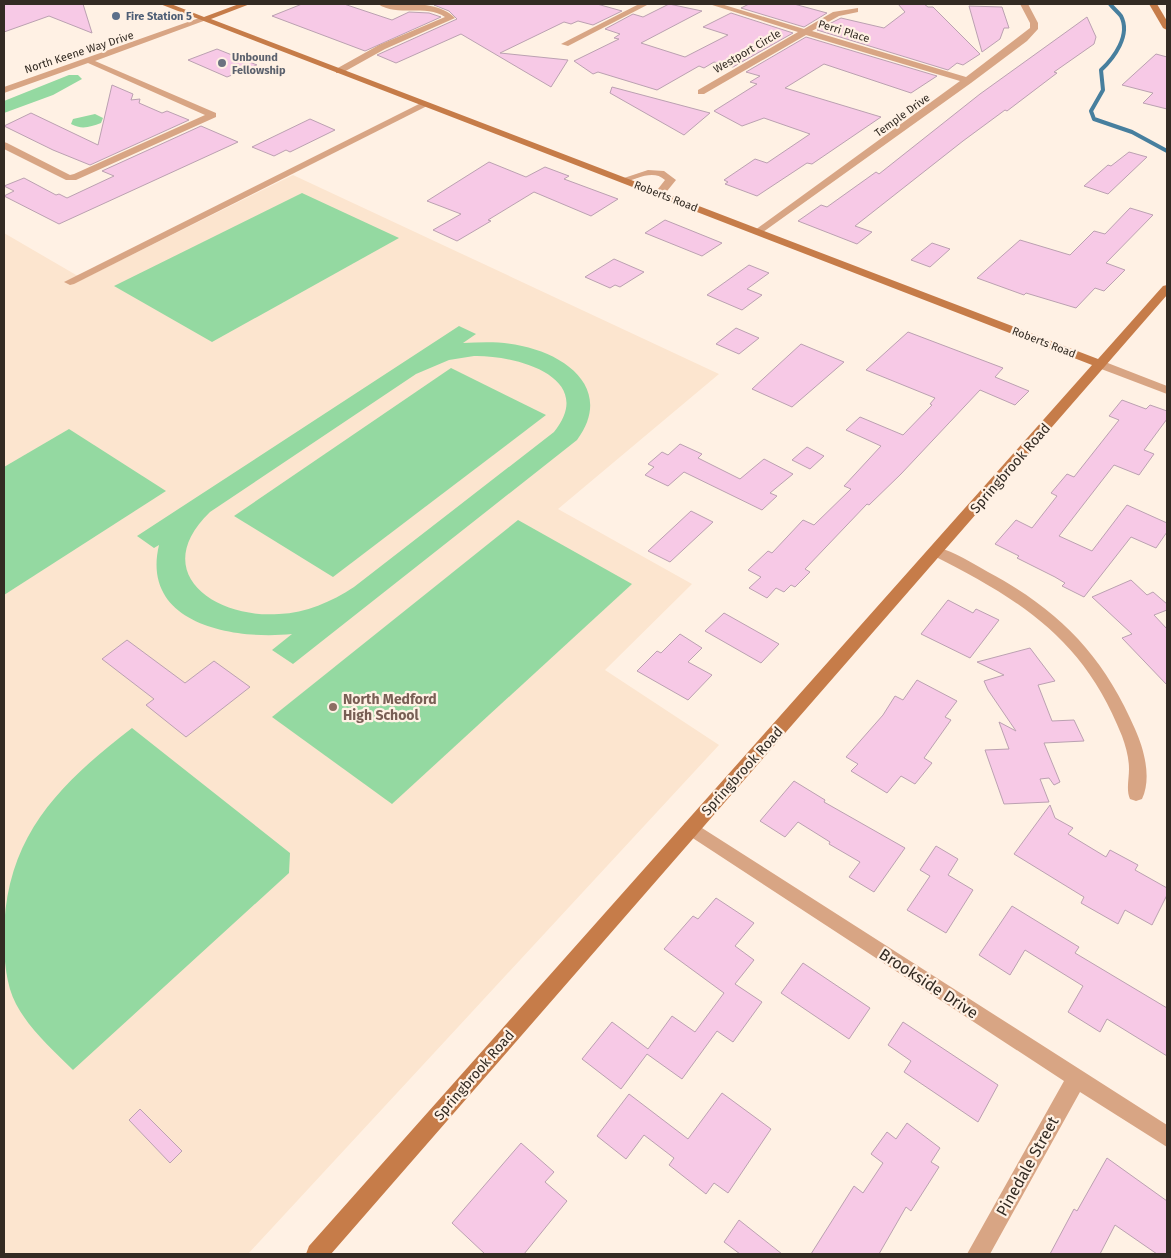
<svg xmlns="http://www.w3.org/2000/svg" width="1171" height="1258" viewBox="0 0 1171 1258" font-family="'Fira Sans',sans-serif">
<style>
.built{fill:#fce5cf}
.green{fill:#94d9a1;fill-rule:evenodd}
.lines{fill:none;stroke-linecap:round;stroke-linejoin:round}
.stream{stroke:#477f9e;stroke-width:4}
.building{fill:#f7c9e6;stroke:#bba1b1}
.street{fill:#d8a584;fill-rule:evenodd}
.secondary{fill:#c67c49;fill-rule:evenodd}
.service-dot{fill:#5c6f8a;stroke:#fff1e4;stroke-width:2}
.worship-dot{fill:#6b7280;stroke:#fff1e4;stroke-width:2}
.education-dot{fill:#8d6e63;stroke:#fff1e4;stroke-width:2}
.labels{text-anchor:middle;stroke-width:4.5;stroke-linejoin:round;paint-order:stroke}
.far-service-label{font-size:11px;font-weight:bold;fill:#4e5e75;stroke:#fff1e4;text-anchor:start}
.far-street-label{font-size:11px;fill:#332b23;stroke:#fff1e4}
.far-worship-label{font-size:11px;font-weight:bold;fill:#5b616d;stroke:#fff1e4;text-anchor:start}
.street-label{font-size:14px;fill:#332b23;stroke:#fff1e4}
.education-label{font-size:14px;font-weight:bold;fill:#785e54;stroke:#fff1e4;text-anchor:start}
.near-street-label{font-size:16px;fill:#332b23;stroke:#fff1e4}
</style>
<rect width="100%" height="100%" fill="#fff1e4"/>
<polygon class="built" points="293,175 719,374 558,509 692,584 605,670 719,745 248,1254 4,1254 4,233 83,279"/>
<g class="green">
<polygon points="69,75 78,75 82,79 53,95 4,113 4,101"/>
<path d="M95,114L103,118L101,123C90,127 82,130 71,124L73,119Z"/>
<polygon points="302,193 399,238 212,342 114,286"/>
<path d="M459,326L476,334L463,343C483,342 502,341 522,346C569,356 613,391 577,440L293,664L272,650L292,634C235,640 140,625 159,545L154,548L137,536ZM474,356C515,355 598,377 554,432L354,587C331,602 306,613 279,614C214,619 148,572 210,512L416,374L449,360Z"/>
<polygon points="451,368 546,415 333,577 234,516"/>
<polygon points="69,429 166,491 4,595 4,467"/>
<polygon points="518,520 632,584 392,804 272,717"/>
<path d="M132,728L290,853L289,873L73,1070C52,1049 30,1030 16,1004C6,985 4,959 4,938C4,838 58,785 132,728Z"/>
</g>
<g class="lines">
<path class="stream" d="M1110,4C1113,8 1118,12 1121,16C1131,35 1114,58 1101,70L1103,90L1091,111L1094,119L1132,132L1167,151"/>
</g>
<g class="building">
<polygon points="4,4 83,4 92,33 49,16 4,32"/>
<polygon points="302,4 344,4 392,20 409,12 429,13 441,17 365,51 272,16"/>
<polygon points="438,4 597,4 622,11 593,25 578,21 571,24 564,22 500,53 568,60 551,87 461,34 396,63 377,55 457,19 449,11 434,5"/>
<polygon points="669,4 702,11 641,43 685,57 728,35 703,27 731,13 793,33 733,67 714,62 704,68 699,66 657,90 598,72 593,74 574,61 619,39 614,38 620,34 605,29 633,14 643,17"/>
<polygon points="749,4 794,4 827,13 804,27 741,8"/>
<polygon points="898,4 924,4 928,7 933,7 980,54 963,65 957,63 948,70 817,30 841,18 884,28 905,12"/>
<polygon points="969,6 1002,7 1009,28 1004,28 1000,39 982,52"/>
<polygon points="1087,17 1096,37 1094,44 1054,72 1057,73 1007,111 1005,110 963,141 855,226 872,232 857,244 798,221 821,205 827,207 876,172 879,174 980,94"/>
<polygon points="806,37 937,76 911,93 824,64 785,88 881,117 812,164 807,163 757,196 725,184 728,182 724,180 755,159 767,163 810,134 764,118 742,126 714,111 757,84 750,82 760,76 746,72"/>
<polygon points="217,49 257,65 227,77 188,60"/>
<polygon points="1156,54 1167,57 1167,109 1143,103 1153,93 1122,85"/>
<polygon points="112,85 133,94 131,100 140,99 139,103 162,113 167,111 189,120 90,165 53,150 4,126 31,113 98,145"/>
<polygon points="612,87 710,113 684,135 610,93"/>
<polygon points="310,119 335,130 290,152 286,150 274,156 252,147"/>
<polygon points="201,126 238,142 59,224 4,196 14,191 4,186 24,178 56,195 59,194 67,198 114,176 102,171"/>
<polygon points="1129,152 1147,157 1108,194 1084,186 1108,165 1111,166"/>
<polygon points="489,162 526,177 545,167 569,176 564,179 618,199 591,216 534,192 488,220 491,221 457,241 433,230 461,214 427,201"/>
<polygon points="1130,208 1153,215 1106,263 1125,270 1104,291 1095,288 1076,308 1026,293 1024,295 977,278 1020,240 1070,255 1094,231 1105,234"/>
<polygon points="665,220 722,243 702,256 645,233"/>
<polygon points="932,243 950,249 930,267 911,260"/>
<polygon points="614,259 644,272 620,287 615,285 610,288 585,277"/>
<polygon points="749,265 769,273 747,289 762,295 742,310 707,295"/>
<polygon points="736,328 759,338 739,354 716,344"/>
<polygon points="908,332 1003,368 995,377 1029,391 1015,405 980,390 901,474 869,505 867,504 805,569 810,572 795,587 791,585 784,592 776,588 767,598 749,588 761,577 748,570 768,551 772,553 803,520 814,525 851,489 844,486 881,446 846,430 860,417 903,435 932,405 930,404 935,398 866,370"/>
<polygon points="801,344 844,362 792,407 752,389"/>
<polygon points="1122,400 1146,409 1150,405 1167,411 1167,419 1144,450 1154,454 1139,475 1114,465 1059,536 1092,551 1127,505 1167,523 1167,532 1156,548 1131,537 1084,597 1062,586 1065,583 1055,577 1017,558 1019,556 995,544 1016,520 1032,528 1057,496 1051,493 1067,474 1074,477 1119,420 1109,416"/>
<polygon points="680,444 702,454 698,458 740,479 764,459 793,474 770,493 777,496 762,510 684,472 668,486 645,475 654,467 648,464 662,452 668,455"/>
<polygon points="807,447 824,456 810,469 792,460"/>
<polygon points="691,511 713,522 670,562 648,551"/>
<polygon points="1131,580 1147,595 1153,592 1167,604 1167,610 1154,615 1167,629 1167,685 1122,638 1132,634 1092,597"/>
<polygon points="948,600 973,613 976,609 999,620 970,658 921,634"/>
<polygon points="724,613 779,644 761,663 705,631"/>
<polygon points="680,634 702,648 688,662 712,675 688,700 637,671 657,651 661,653"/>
<polygon points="127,640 185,683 214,661 250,687 186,737 146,705 154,699 102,659"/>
<polygon points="1030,648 1055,681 1038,685 1052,721 1074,720 1084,741 1044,743 1060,782 1054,785 1049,778 1040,779 1049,802 1004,804 985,750 1009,749 999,722 1016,731 988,690 984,681 1004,675 977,662"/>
<polygon points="917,680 957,701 945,717 951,720 924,758 932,763 915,784 901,776 887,793 851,771 858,764 846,757 883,715 895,696 903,700"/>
<polygon points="794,781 825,800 824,802 905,848 874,892 849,877 860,862 829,844 830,842 798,822 785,837 760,821"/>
<polygon points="1050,805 1055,818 1073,828 1068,834 1106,857 1110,850 1138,865 1135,870 1167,888 1167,895 1152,925 1125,910 1118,924 1081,903 1084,897 1014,854"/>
<polygon points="936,846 958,859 948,875 973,890 946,933 907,910 930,876 920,870"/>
<polygon points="716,898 754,923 735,946 754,960 735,984 762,1002 733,1042 717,1031 682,1079 647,1054 621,1089 582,1059 612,1022 648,1049 672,1016 695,1032 724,993 664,949 693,916 698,919"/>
<polygon points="1012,906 1079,947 1075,953 1167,1008 1167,1056 1107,1019 1100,1032 1068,1012 1083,986 1025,950 1010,975 979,955"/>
<polygon points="803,963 870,1008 849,1039 781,993"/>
<polygon points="903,1022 998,1085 978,1122 904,1072 911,1061 888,1045"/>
<polygon points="722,1093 771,1129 728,1193 714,1183 706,1194 669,1165 674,1158 644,1135 626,1159 597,1136 629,1094 688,1139"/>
<polygon points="140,1109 182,1151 170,1163 129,1120"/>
<polygon points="907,1123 940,1148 931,1162 939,1167 911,1211 906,1207 879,1254 811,1254 854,1186 863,1193 883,1163 871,1154 887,1132 896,1139"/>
<polygon points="521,1143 554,1172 545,1182 567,1201 524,1254 485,1254 452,1223"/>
<polygon points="1107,1158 1167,1201 1167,1254 1157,1254 1115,1225 1100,1254 1050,1254 1074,1209 1077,1211"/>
<polygon points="739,1220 782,1254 740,1254 724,1242"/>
</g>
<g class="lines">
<g class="street">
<path d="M378,4C400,3 439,1 455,18L385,49L342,73H336V69L379,45L445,17C426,4 397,17 378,4Z"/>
<polygon points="639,4 649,4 568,46 561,44"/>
<polygon points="709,4 721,4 804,29 833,12 858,8 858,12 839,16 812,31 966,77 1030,28 1030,23 1020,4 1028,4 1038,23 1038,29 1027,41 971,83 759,235 754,232 755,230 960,81 806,35 704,94 698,94 698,90 798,32"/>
<polygon points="202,17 209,19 95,61 216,113 216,117 76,180 66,180 4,149 4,142 7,143 70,175 74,174 205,115 88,63 4,93 4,87"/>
<polygon points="423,102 431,104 74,284 70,285 64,282"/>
<path d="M648,170L664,171L676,180L663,196L654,194L665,180C653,169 637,179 623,183L618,180Z"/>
<polygon points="1100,360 1167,386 1167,394 1096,367 1094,364 1096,361"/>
<path d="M937,547C955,552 972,563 988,572C1059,610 1103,655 1135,729C1144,749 1152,778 1142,799L1136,801L1130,799C1126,790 1129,779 1129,769C1129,758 1126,747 1122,736C1084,639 1021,600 932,555L930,552Z"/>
<polygon points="691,821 1167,1125 1167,1147 1080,1092 990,1254 967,1254 1064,1081 685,833 682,828 685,823"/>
</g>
<g class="secondary">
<polygon points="160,4 171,4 204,17 239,4 250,4 211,19 1098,359 1163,286 1167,285 1167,295 331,1254 306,1254 309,1246 1092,365"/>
<polygon points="1149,4 1157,4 1167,21 1167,30 1163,28"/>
</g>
</g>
<circle class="service-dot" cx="116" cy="16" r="5"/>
<circle class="worship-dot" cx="222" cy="63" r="5"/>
<circle class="education-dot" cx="333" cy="707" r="5"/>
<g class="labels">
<g class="far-service-label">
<text x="126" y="20">Fire Station 5</text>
</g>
<g class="far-street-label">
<text transform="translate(844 31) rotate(17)" y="4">Perri Place</text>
<text transform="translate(747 51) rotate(-30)" y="4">Westport Circle</text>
<text transform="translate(79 52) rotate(-18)" y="4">North Keene Way Drive</text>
<text transform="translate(902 115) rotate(-36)" y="4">Temple Drive</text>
<text transform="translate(666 196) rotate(21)" y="4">Roberts Road</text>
<text transform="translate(1044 342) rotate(21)" y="4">Roberts Road</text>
</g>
<g class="far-worship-label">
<text x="232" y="61">Unbound<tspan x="232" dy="13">Fellowship</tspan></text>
</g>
<g class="street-label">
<text transform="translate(1010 468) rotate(-49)" y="5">Springbrook Road</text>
<text transform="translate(742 771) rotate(-48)" y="5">Springbrook Road</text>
<text transform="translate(474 1075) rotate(-49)" y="5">Springbrook Road</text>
</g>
<g class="education-label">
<text x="343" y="704">North Medford<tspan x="343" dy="16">High School</tspan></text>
</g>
<g class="near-street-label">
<text transform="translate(929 983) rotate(33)" y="6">Brookside Drive</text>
<text transform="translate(1027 1166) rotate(-61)" y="6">Pinedale Street</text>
</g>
</g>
<rect width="1171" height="1258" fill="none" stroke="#332b23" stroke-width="10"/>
</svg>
